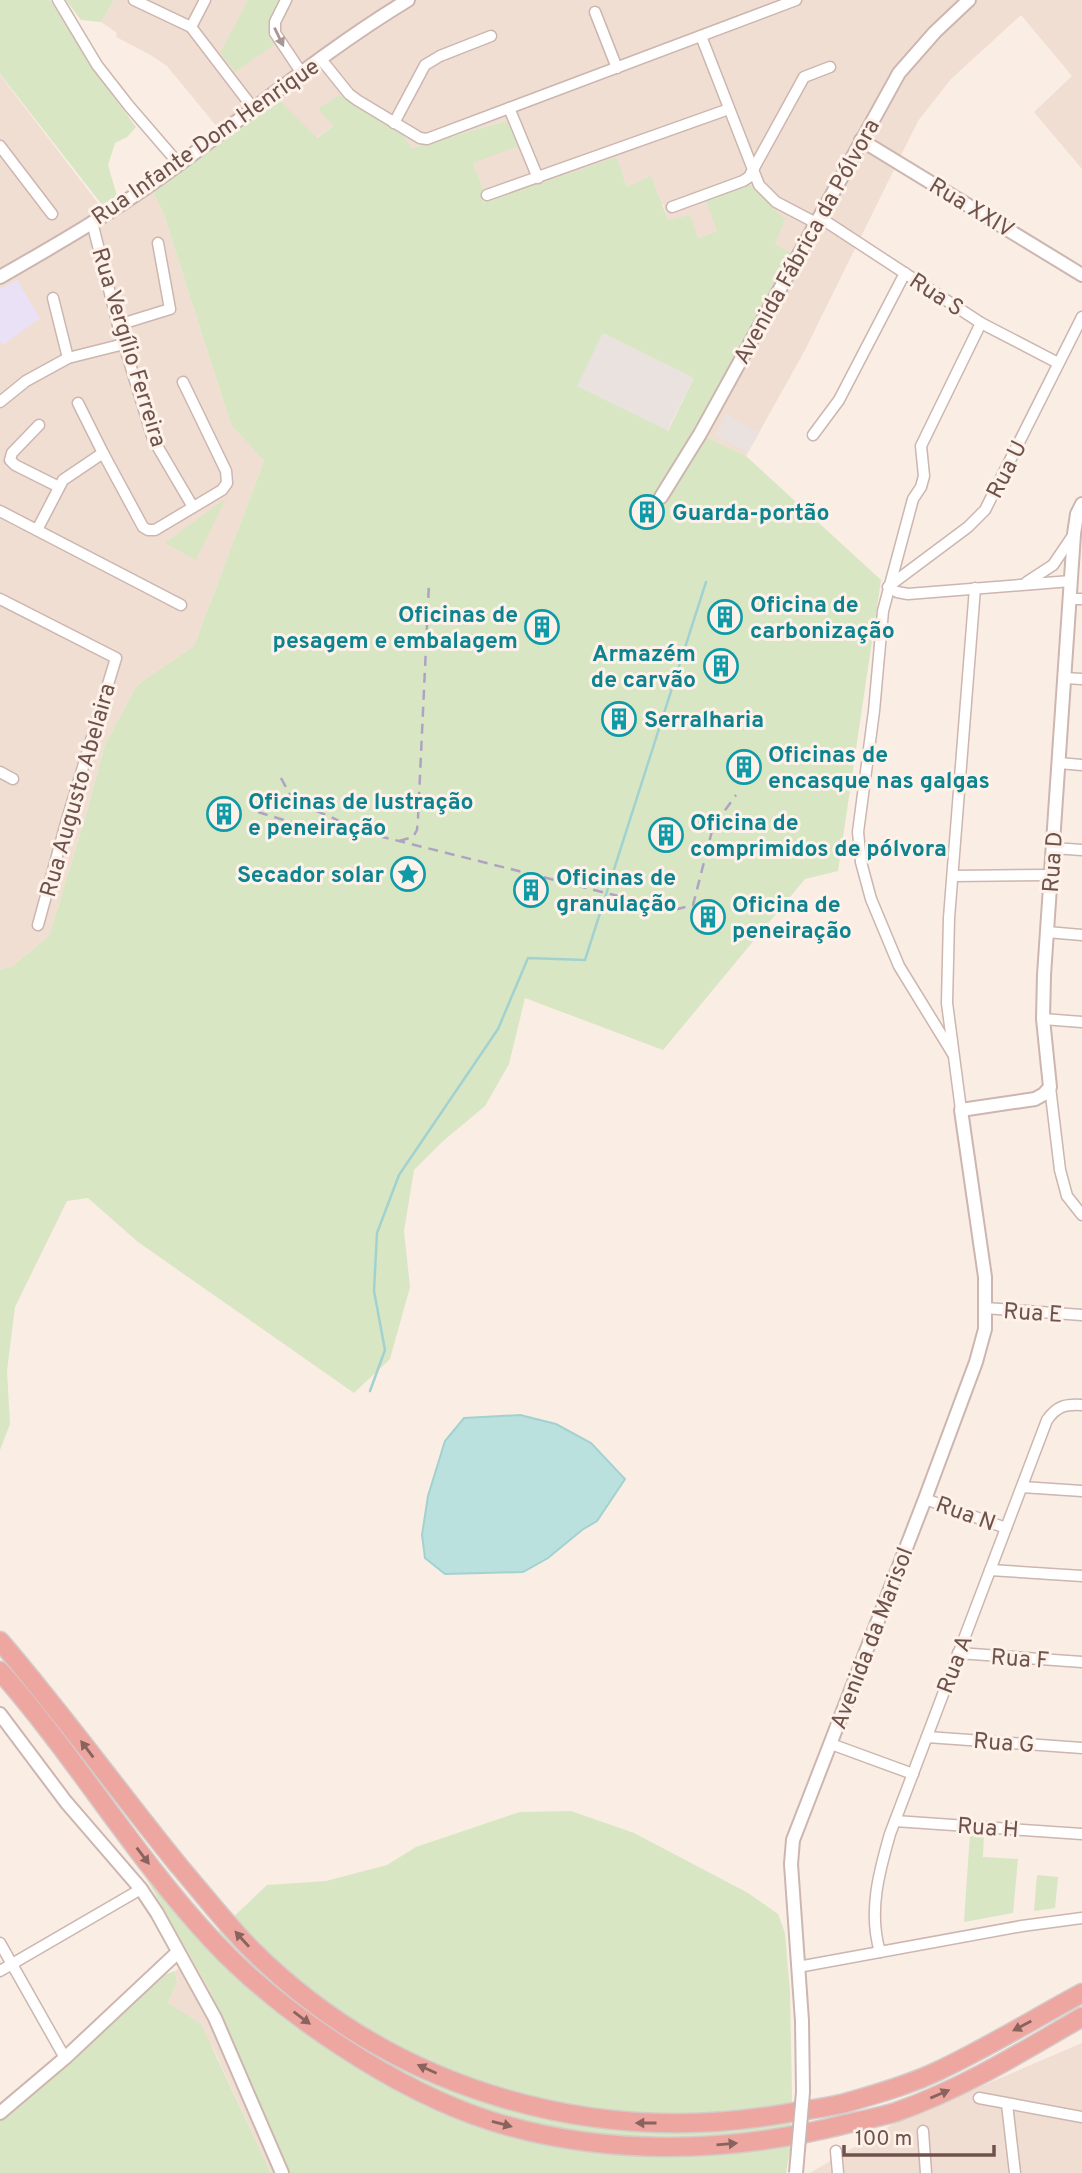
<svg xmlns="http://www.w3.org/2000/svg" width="1082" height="2173" viewBox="0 0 1082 2173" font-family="Overpass,sans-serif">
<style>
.residential{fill:#f1ded3}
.industrial{fill:#eae2de}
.education{fill:#eae1f6}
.green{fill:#d8e6c4;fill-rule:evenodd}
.water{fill:#bbe1df;stroke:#a2d2d0;stroke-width:2}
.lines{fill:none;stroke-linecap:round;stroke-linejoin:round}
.stream{stroke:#a2d2d0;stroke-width:2.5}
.minor-casing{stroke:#ccb6af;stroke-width:13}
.tertiary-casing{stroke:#ccb6af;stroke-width:16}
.motorway-casing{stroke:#d4cbc9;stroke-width:21}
.minor{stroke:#fff;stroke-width:10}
.tertiary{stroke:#fff;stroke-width:12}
.motorway{stroke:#eea6a1;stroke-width:18}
.rail{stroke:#aea4c2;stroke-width:2.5;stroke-dasharray:10 7;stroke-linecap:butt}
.tertiary-bridge-casing{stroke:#ccb6af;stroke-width:16;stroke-linecap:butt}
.tertiary-bridge{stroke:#fff;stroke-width:12}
.oneway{fill:#a99794}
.oneway2{fill:#89635d}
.labels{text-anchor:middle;stroke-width:6;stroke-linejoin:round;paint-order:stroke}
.street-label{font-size:23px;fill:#70524c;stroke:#fdf2ea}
.culture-label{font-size:23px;font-weight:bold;fill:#0d838f;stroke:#fdf2ea;text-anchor:start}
</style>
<rect width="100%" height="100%" fill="#faede4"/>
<g class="residential">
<polygon points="114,0 1082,0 1082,169 1034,112 1072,76 1021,15 951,79 918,121 805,350 746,456 694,431 792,253 775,244 717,231 698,238 668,220 663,204 627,187 617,158 483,203 484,191 473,163 506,121 412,148 402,133 319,109 333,126 316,138 280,102 227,139 167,66 149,54 116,37 117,33 101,22"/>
<polygon points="0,75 101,207 153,192 163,212 231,425 264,461 194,646 137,685 105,744 86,815 49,936 11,967 0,969"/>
<polygon points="192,1960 211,1993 286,2173 271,2173 213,2048 180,2011 168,2003 177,1982 175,1971"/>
<polygon points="1082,2043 1082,2173 810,2173 893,2124"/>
</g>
<g class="industrial">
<polygon points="603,333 694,378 667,431 576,386"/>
<polygon points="726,414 759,433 748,452 715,436"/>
</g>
<polygon class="education" points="17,280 40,318 3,345 0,342 0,289"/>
<g class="green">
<polygon points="0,0 50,0 108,89 136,127 127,137 115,143 108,165 117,196 103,206 0,74"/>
<polygon points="66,0 114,0 101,22 81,20"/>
<path d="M248,0H281C273,16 265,27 275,44L235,72L220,53Z"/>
<path d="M339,95L402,133L412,148L506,121L520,146L473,163L484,191L483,203L617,157L627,187L651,176L668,220L690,215L698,238L717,231L706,201L749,184L785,219L775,244L792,253L694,431L746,456L881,580L838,871L805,879L663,1050L525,998L509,1064L485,1106L442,1142L414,1170L404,1231L410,1287L390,1359L354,1393L138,1242L88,1198L67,1201L15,1307L7,1371L10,1424L0,1450V969L11,967L49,936L86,815L105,744L137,685L194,646L264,461L231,425L163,212L153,192L280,101L317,138L333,126L318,109ZM603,333L694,378L668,431L577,386Z"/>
<polygon points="226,498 196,560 165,543"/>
<polygon points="571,1811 634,1833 748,1893 778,1914 785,1933 790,1992 792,2095 791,2145 786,2173 286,2173 211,1993 145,1876 205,1944 267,1885 326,1881 387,1865 416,1847 520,1812"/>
<polygon points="970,1833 984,1834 983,1857 1018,1859 1013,1913 964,1922"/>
<polygon points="1037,1875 1058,1877 1055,1908 1034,1911"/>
<polygon points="175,1971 177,1982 168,2003 201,2024 271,2173 0,2173 0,2118 161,1976"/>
</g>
<polygon class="water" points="520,1415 556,1424 591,1443 625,1479 597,1521 582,1530 548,1558 523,1572 445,1574 425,1558 422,1535 428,1496 445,1441 464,1418"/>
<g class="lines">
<polyline class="stream" points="370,1391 385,1350 374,1291 377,1233 399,1175 498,1029 528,958 585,960 706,582"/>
<g class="minor-casing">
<g id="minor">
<polyline points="58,0 97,65 129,106 179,164"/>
<polyline points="134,0 191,27 253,108"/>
<polyline points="286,0 275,22 275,33 301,72"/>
<polyline points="595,12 617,68"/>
<polyline points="191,27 205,0"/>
<polyline points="701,36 759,185 776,202 816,223"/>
<polyline points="320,58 349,94 357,100 420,138 427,139 796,0"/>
<polyline points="509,108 538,178"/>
<polyline points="394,123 425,65 440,56 491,36"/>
<polyline points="0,146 52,214"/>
<polyline points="487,195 729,109"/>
<polyline points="672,207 743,181 749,177 804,77 830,67"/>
<polyline points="819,217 981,323 1058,363"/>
<polyline points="92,222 118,325 153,439 193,507"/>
<polyline points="53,298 68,358"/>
<polyline points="118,325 170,309 158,243"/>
<polyline points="0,402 26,381 68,358 124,344"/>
<polyline points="78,403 103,453 143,527 148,530 155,530 222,490 227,483 226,471 183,382"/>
<polyline points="39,425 12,453 10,460 15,465 59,487"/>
<polyline points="813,435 839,400 905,273"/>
<polyline points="0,511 181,605"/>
<polyline points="37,530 63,480 103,453"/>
<polyline points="1027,582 1053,565 1074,534"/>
<polyline points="889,586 968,527 985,510 1082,317"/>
<polyline points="888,587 897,592 908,594 1071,581"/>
<polyline points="0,599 116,658 66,823 38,925"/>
<polyline points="1069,599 1082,599"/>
<polyline points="1064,678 1082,679"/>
<polyline points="1059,763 1082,765"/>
<polyline points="0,772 13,779"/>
<polyline points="1053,848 1082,850"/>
<polyline points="953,876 1052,875"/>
<polyline points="1047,932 1082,935"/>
<polyline points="1043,1019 1082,1022"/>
<polyline points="953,1054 899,966 871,899 861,862 858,832 874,711 883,611 913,499 921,487 924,476 921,446 981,323"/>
<polyline points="1050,1087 1060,1170 1067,1196 1082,1215"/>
<polyline points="961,1110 947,1003 949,918 975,588"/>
<polyline points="985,1308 1082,1315"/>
<polyline points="1022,1487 1082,1491"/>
<polyline points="925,1499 1006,1528"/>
<polyline points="990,1570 1082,1576"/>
<polyline points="958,1653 1082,1662"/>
<polyline points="927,1737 1082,1748"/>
<polyline points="831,1744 913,1774"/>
<polyline points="895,1821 1082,1834"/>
<polyline points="0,1943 65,2058"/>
<path d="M880,1952C868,1912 879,1872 890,1834L1047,1420C1057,1406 1065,1404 1082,1405"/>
<polyline points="798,1967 1022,1926 1082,1918"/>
<polyline points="0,1971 141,1889"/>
<polyline points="979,2098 1082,2117"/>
<polyline points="1007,2104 1015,2173"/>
<polyline points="923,2131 926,2173"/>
<polyline points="836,2151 838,2173"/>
</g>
</g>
<g class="tertiary-casing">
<g id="tertiary">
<polyline points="861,140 1082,275"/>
<path d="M0,277C54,246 113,212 164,175C246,117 322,52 408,0"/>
<polyline points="661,497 700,434 899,73 935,32 969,0"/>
<polyline points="0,1714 66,1802 141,1889 157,1913 215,2018 282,2173"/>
<polyline points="802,2021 791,1864 793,1840 925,1499 976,1362 985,1329 985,1277 961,1110 1035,1099 1044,1094 1050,1087 1043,1019 1044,975 1074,534 1077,514 1082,504"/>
<polyline points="0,2113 65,2058 178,1952"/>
</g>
</g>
<g class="motorway-casing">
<g id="motorway">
<path d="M0,1641C62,1713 118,1791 179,1866C203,1894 226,1924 252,1950C395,2092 597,2149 794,2112C813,2109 833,2107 852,2101C880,2093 911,2084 938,2071C987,2048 1034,2019 1082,1993"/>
<path d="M0,1671C76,1757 135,1858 214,1942C282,2014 397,2091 491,2121C606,2157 731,2153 846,2124C863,2120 880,2117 896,2112C962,2089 1022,2052 1082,2017"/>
</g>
</g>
<use href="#minor" class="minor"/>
<use href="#tertiary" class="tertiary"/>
<use href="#motorway" class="motorway"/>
<g class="rail">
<polyline points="281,778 294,802 331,817 359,831 674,910 693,905 713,827 736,795"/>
<polyline points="258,812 326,833 359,831"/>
<polyline points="399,841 413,837 417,830 418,818 429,583"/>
</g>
<g class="tertiary-bridge-casing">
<polyline id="tertiary-bridge" points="796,2173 803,2092 802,2021"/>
</g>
<use href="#tertiary-bridge" class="tertiary-bridge"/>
</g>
<defs><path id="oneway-solid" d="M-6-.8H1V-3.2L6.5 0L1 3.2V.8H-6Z" transform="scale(1.75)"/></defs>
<use class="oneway" href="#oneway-solid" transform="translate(279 37) rotate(64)"/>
<g class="oneway2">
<use href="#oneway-solid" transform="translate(87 1749) rotate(-127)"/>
<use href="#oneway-solid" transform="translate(143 1856) rotate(53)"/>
<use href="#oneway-solid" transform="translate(242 1939) rotate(-132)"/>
<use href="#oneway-solid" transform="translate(302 2018) rotate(37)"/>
<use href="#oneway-solid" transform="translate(1022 2026) rotate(152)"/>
<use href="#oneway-solid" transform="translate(427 2069) rotate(-156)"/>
<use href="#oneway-solid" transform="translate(940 2094) rotate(-23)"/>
<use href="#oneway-solid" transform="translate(646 2123) rotate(-180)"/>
<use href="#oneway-solid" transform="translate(502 2124) rotate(15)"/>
<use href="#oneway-solid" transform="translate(727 2144) rotate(-5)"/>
</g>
<defs>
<g id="building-ring" transform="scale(1.75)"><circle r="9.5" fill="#fdf2ea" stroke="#0f9aa8" stroke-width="1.5"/><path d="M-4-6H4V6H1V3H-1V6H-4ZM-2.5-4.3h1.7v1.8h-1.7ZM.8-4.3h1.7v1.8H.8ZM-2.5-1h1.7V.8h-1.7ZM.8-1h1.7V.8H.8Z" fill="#0f9aa8"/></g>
<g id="sight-ring" transform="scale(1.75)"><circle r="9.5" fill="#fdf2ea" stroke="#0f9aa8" stroke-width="1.5"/><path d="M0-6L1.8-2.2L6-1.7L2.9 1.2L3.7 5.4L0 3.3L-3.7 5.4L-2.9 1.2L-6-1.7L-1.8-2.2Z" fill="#0f9aa8"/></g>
</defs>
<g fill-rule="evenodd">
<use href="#building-ring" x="647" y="512"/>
<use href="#building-ring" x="725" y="617"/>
<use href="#building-ring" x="542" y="627"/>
<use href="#building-ring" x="721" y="666"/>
<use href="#building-ring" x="619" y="719"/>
<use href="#building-ring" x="744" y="767"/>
<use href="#building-ring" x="224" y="814"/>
<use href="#building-ring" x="666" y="835"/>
<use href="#sight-ring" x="408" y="874"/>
<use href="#building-ring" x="531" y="890"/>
<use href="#building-ring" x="708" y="917"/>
</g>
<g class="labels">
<g class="street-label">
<text transform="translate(205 141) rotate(-35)" y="8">Rua Infante Dom Henrique</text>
<text transform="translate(972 207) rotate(31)" y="8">Rua XXIV</text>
<text transform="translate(806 241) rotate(-61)" y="8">Avenida Fábrica da Pólvora</text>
<text transform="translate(937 294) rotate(33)" y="8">Rua S</text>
<text transform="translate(130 347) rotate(73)" y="8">Rua Vergílio Ferreira</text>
<text transform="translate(1006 469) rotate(-63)" y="8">Rua U</text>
<text transform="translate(77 790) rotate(-74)" y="8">Rua Augusto Abelaira</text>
<text transform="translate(1052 862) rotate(-86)" y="8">Rua D</text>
<text transform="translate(1033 1312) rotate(4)" y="8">Rua E</text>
<text transform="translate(966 1513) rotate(20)" y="8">Rua N</text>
<text transform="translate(871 1638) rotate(-69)" y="8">Avenida da Marisol</text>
<text transform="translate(1020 1658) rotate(4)" y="8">Rua F</text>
<text transform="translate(954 1664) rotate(-69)" y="8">Rua A</text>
<text transform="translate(1004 1742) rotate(4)" y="8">Rua G</text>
<text transform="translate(988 1827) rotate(4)" y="8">Rua H</text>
</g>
<g class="culture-label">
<text x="672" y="520">Guarda-portão</text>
<text x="750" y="612">Oficina de<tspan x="750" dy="26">carbonização</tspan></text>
<text x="518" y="622" text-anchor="end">Oficinas de<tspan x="518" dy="26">pesagem e embalagem</tspan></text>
<text x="696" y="661" text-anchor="end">Armazém<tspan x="696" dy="26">de carvão</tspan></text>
<text x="644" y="727">Serralharia</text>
<text x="768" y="762">Oficinas de<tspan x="768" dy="26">encasque nas galgas</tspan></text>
<text x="248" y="809">Oficinas de lustração<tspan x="248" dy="26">e peneiração</tspan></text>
<text x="690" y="830">Oficina de<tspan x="690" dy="26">comprimidos de pólvora</tspan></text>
<text x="384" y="882" text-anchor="end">Secador solar</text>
<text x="556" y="885">Oficinas de<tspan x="556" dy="26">granulação</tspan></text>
<text x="732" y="912">Oficina de<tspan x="732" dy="26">peneiração</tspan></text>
</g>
</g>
<path d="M844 2145v10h150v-10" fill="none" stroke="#70524c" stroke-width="3.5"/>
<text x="855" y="2145" font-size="21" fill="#70524c" stroke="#fdf2ea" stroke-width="5" paint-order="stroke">100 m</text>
</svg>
